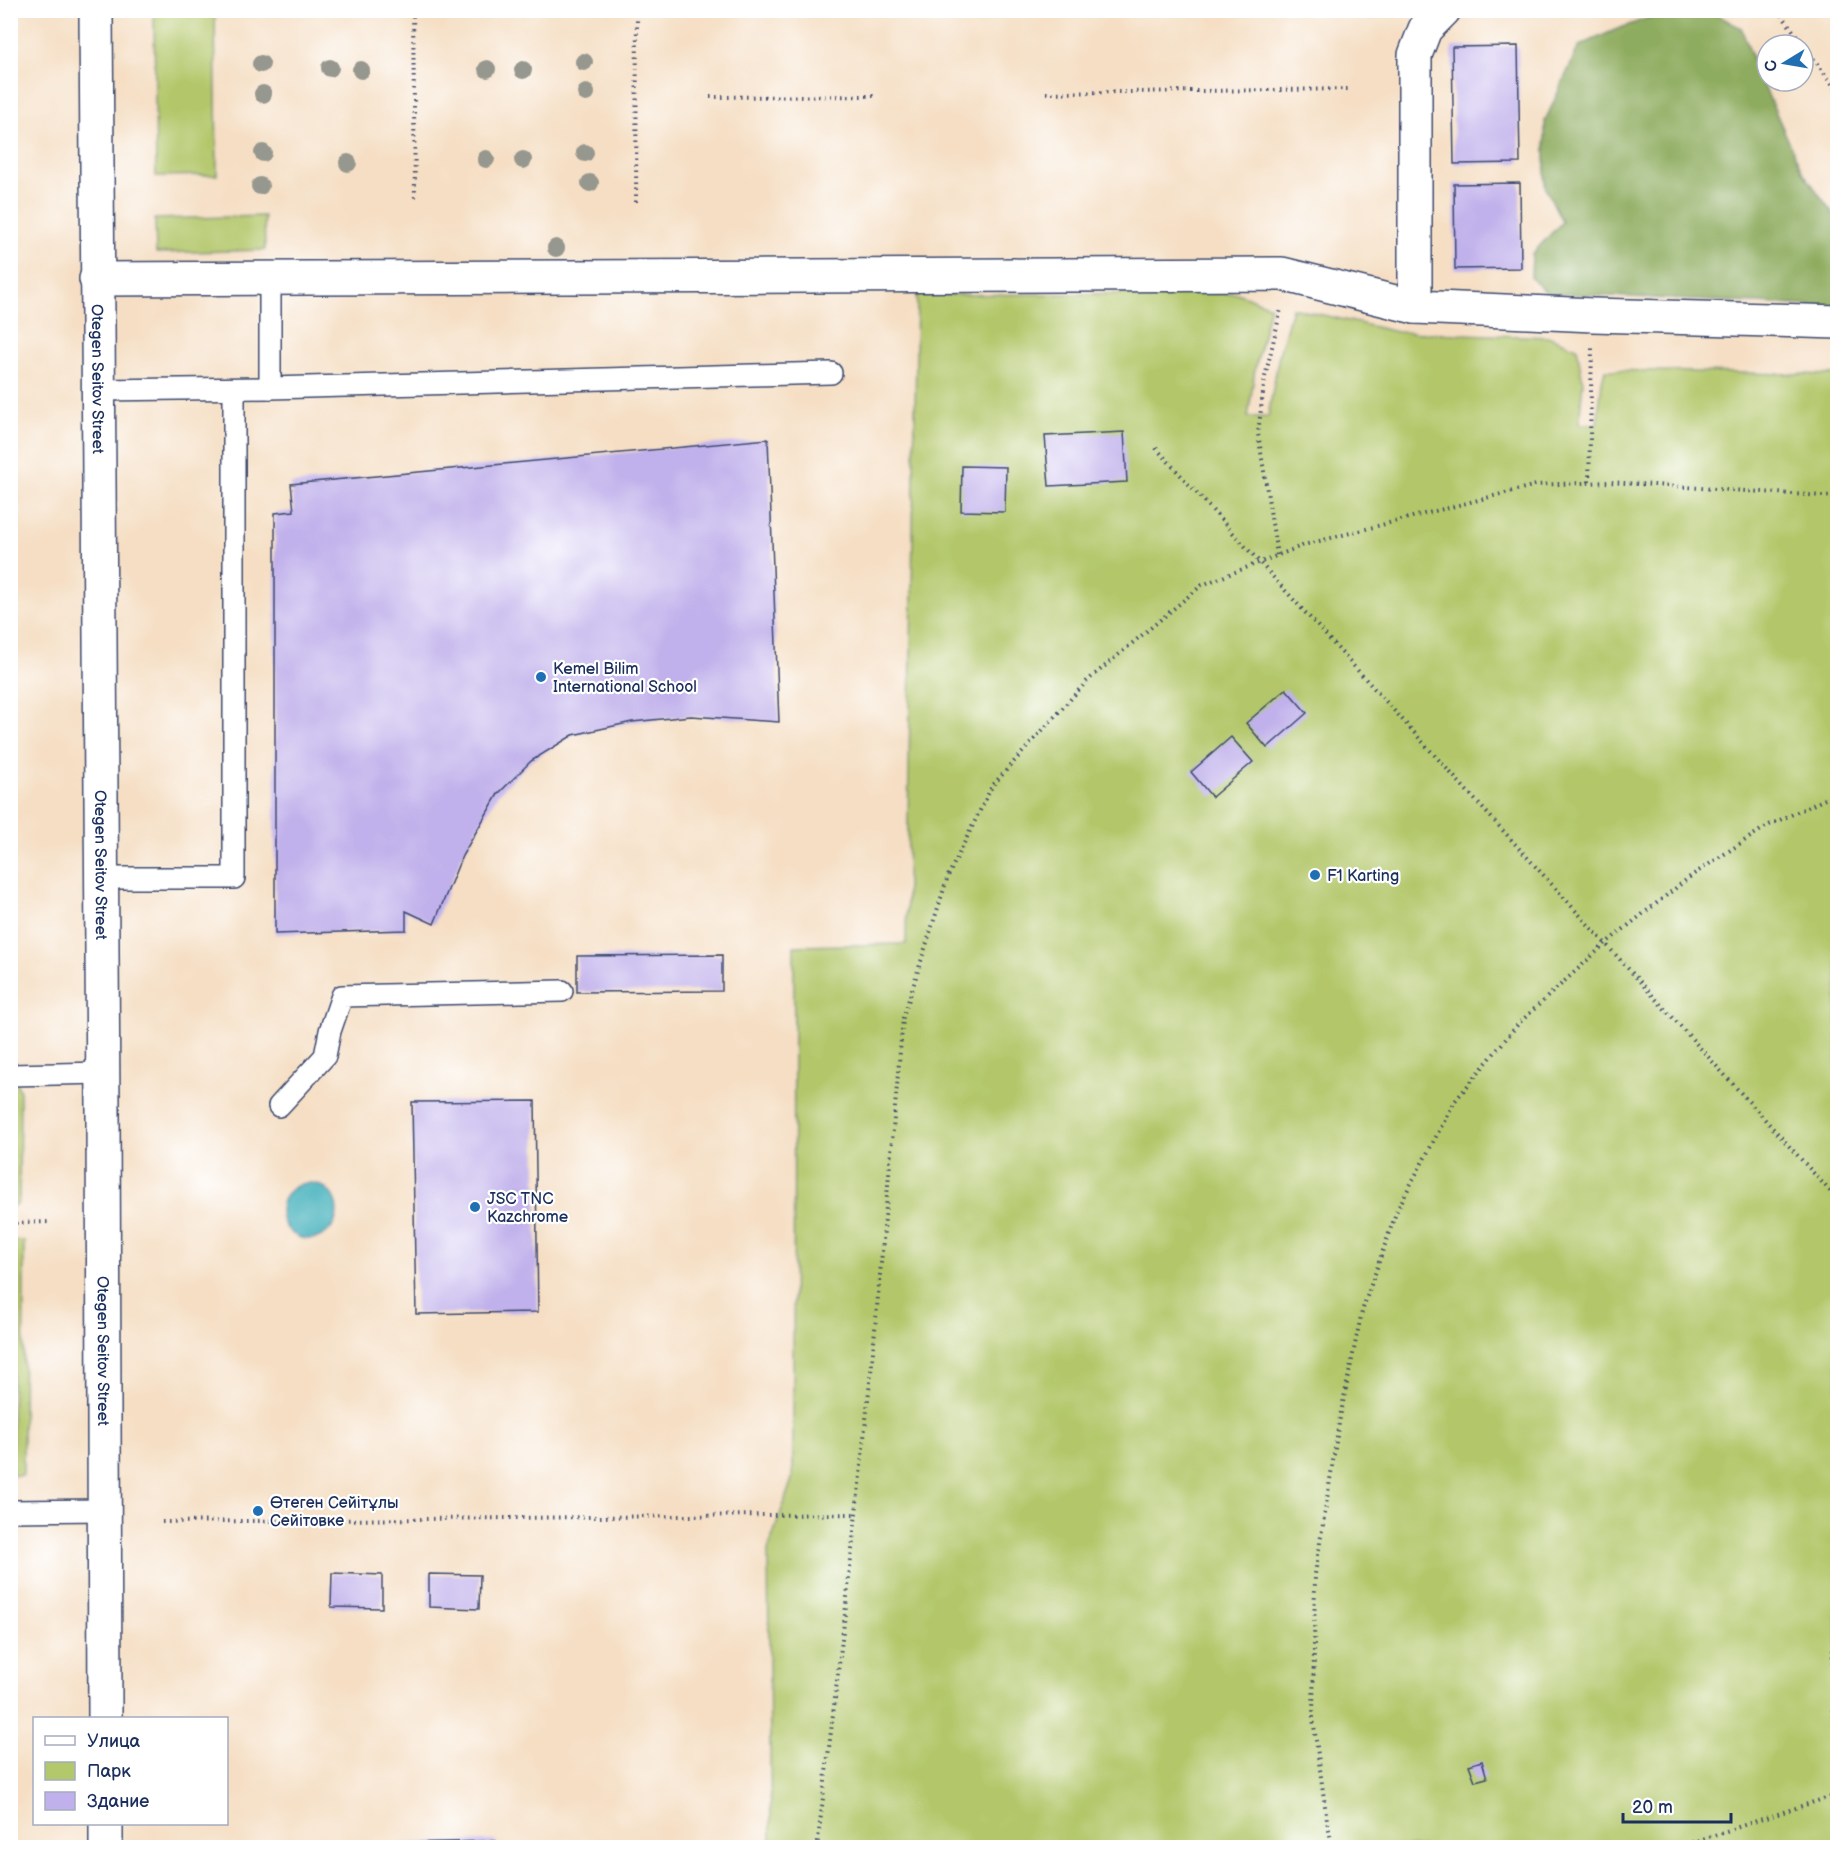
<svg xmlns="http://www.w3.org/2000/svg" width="1848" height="1858" viewBox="0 0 1848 1858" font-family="'Balsamiq Sans',sans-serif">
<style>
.green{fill:#b3c76b;stroke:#677b64;stroke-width:1.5}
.forest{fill:#8eac5f;stroke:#546e5e;stroke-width:1.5}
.water{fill:#3eaeb9;stroke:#2c6e8c;stroke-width:1.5}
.building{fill:#c0b0eb}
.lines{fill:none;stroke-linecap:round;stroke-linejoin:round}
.service-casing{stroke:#3c496d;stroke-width:24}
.minor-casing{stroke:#3c496d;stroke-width:36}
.secondary-casing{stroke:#3c496d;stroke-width:36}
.path{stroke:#3c496d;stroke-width:4;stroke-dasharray:1.5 4.5;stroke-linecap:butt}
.service{stroke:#fff;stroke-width:21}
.minor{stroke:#fff;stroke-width:33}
.secondary{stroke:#fff;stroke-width:33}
.tree{fill:#96978e}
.poi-dot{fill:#1f6fb2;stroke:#fff;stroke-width:2}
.labels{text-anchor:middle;stroke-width:4.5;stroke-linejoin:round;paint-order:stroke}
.street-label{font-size:16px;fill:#1b2f5e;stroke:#fff}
.poi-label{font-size:16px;fill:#1b2f5e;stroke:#fff;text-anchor:start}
</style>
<rect width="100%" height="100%" fill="#fff"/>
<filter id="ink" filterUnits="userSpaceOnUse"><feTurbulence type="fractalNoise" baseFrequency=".0167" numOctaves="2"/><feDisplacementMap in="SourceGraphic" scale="12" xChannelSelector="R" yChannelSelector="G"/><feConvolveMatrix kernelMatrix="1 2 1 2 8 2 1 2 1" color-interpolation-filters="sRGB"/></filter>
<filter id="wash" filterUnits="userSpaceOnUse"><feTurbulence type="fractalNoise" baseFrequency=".008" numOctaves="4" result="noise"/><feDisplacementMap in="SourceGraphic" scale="24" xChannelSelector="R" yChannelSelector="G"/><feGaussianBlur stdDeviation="1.35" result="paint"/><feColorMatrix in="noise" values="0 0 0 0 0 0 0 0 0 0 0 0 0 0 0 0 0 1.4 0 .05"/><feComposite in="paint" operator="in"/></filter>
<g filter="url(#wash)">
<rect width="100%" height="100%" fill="#f5dec3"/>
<g class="green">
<polygon points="154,11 215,11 217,175 156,176"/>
<polygon points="264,216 265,250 156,253 155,219"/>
<polygon points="1237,293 1270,306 1255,369 1248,417 1268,417 1279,355 1292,308 1397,332 1550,337 1577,348 1583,382 1579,424 1597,424 1602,382 1605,370 1837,375 1837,1847 771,1847 768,1550 793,1476 794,946 906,944 917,295"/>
<polygon points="11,1080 17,1084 20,1092 19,1198 17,1205 11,1206"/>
<polygon points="11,1241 24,1241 23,1475 12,1475 13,1267 11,1267"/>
</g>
<polygon class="forest" points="1668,11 1712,12 1741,28 1759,75 1802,171 1837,219 1837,307 1547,293 1531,278 1532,254 1562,222 1545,186 1545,121 1579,46 1615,30"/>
<circle class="water" cx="309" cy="1211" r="28"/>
<g id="blocks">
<g class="building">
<polygon points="1518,46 1520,163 1454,164 1452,47"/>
<polygon points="1520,183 1521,268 1455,269 1454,184"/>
<polygon points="1124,432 1127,482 1049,486 1045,436"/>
<polygon points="768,439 779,722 691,716 632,722 573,735 531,761 498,794 462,856 434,924 406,911 406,930 275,934 275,513 294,511 291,484"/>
<polygon points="962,466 1006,467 1005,512 961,511"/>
<polygon points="1286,689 1307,713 1267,748 1246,723"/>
<polygon points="1231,737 1253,762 1212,797 1191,772"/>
<polygon points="722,955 722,991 577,992 577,956"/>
<polygon points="535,1101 538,1312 416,1314 412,1102"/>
<polygon points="332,1573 382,1575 382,1608 331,1607"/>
<polygon points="429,1574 480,1575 479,1609 429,1607"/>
<polygon points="1482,1761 1487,1778 1475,1781 1469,1765"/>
<polygon points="496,1841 496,1848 399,1848 399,1843"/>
</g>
</g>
</g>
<g filter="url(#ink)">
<use href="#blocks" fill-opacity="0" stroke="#3c496d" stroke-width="1.5"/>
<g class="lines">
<g class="service-casing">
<g id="service">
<polyline points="270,278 270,388"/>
<polyline points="98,390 270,388 831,373"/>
<polyline points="102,878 234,878 234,389"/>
<polyline points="10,1075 103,1073"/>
<polyline points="279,1106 325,1056 330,1031 342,996 562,991"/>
<polyline points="10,1511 104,1510"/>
</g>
</g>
<g class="minor-casing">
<g id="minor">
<polyline points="96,279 1282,274 1415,307 1593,315 1838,322"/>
<polyline points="1415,307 1415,55 1425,29 1444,10"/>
</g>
</g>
<g class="secondary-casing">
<g id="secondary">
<path id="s1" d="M96,10L103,1109L105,1718"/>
<polyline points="106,1824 106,1848"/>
</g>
</g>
<g class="path">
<polyline points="413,10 415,201"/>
<polyline points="1778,10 1838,92"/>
<polyline points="1046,93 1351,89"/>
<polyline points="710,97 877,96"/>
<polyline points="636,202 637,10"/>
<polyline points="1156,448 1838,1200"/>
<polyline points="1589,482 1592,348"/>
<polyline points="1277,555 1258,433 1265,377 1281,309"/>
<polyline points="10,1223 52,1222"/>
<polyline points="162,1522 856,1514"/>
<path d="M1838,1590C1830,1650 1831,1705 1838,1765"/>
<polyline points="817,1848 846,1606 872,1363 903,1018 948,876 992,786 1087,681 1202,585 1304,545 1536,485 1609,482 1838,497"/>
<polyline points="1333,1848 1327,1821 1313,1718 1315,1574 1340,1417 1362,1311 1397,1210 1455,1101 1519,1023 1606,943 1691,876 1767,826 1838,793"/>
<polyline points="1675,1848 1838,1794"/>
</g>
<use href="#service" class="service"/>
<use href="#minor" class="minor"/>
<use href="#secondary" class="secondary"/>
</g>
<g class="tree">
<circle cx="584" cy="62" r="9"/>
<circle cx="261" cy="64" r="9"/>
<circle cx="330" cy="68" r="9"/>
<circle cx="487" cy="69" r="9"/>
<circle cx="361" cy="70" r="9"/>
<circle cx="523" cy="70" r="9"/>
<circle cx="586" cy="93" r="9"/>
<circle cx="263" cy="94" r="9"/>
<circle cx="263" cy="153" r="9"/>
<circle cx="585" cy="153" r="9"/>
<circle cx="486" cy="159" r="9"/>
<circle cx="523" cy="160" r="9"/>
<circle cx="348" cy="163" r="9"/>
<circle cx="590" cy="183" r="9"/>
<circle cx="260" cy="186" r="9"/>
<circle cx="556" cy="248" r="9"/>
</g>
</g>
<g class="poi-dot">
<circle cx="541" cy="677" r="6"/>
<circle cx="1315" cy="875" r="6"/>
<circle cx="475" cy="1207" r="6"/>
<circle cx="258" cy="1511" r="6"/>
</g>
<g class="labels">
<g class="street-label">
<text dy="6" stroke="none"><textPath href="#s1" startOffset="369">Otegen Seitov Street</textPath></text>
<text dy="6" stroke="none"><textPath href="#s1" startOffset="855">Otegen Seitov Street</textPath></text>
<text dy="6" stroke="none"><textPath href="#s1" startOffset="1341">Otegen Seitov Street</textPath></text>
</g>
<g class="poi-label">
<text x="553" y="674">Kemel Bilim<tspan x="553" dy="18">International School</tspan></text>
<text x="1327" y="881">F1 Karting</text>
<text x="487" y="1204">JSC TNC<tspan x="487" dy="18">Kazchrome</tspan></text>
<text x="270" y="1508">Өтеген Сейітұлы<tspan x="270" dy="18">Сейітовке</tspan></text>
</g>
</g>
<rect width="1848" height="1858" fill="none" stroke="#fff" stroke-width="36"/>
<rect x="33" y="1717" width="195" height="108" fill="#ffffff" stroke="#a4acbf" stroke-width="1.5"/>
<rect x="45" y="1736" width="30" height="9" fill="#ffffff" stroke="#a4acbf" stroke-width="1.5"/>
<text x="87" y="1747" font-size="18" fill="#1b2f5e">Улица</text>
<rect x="45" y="1762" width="30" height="18" fill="#b3c76b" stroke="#a4acbf" stroke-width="1.5"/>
<text x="87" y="1777" font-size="18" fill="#1b2f5e">Парк</text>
<rect x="45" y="1792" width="30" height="18" fill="#c0b0eb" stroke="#a4acbf" stroke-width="1.5"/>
<text x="87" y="1807" font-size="18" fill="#1b2f5e">Здание</text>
<g transform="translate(1785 63) rotate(259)"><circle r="28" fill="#ffffff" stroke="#a4acbf" stroke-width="1.5"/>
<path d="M0-4.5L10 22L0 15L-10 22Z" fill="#1f6fb2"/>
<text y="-9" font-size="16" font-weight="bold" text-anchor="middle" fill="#1b2f5e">С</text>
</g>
<path d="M1623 1813v9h108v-9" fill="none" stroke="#1b2f5e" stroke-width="3"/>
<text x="1632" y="1813" font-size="18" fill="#1b2f5e" stroke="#ffffff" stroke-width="4.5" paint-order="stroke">20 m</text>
</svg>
